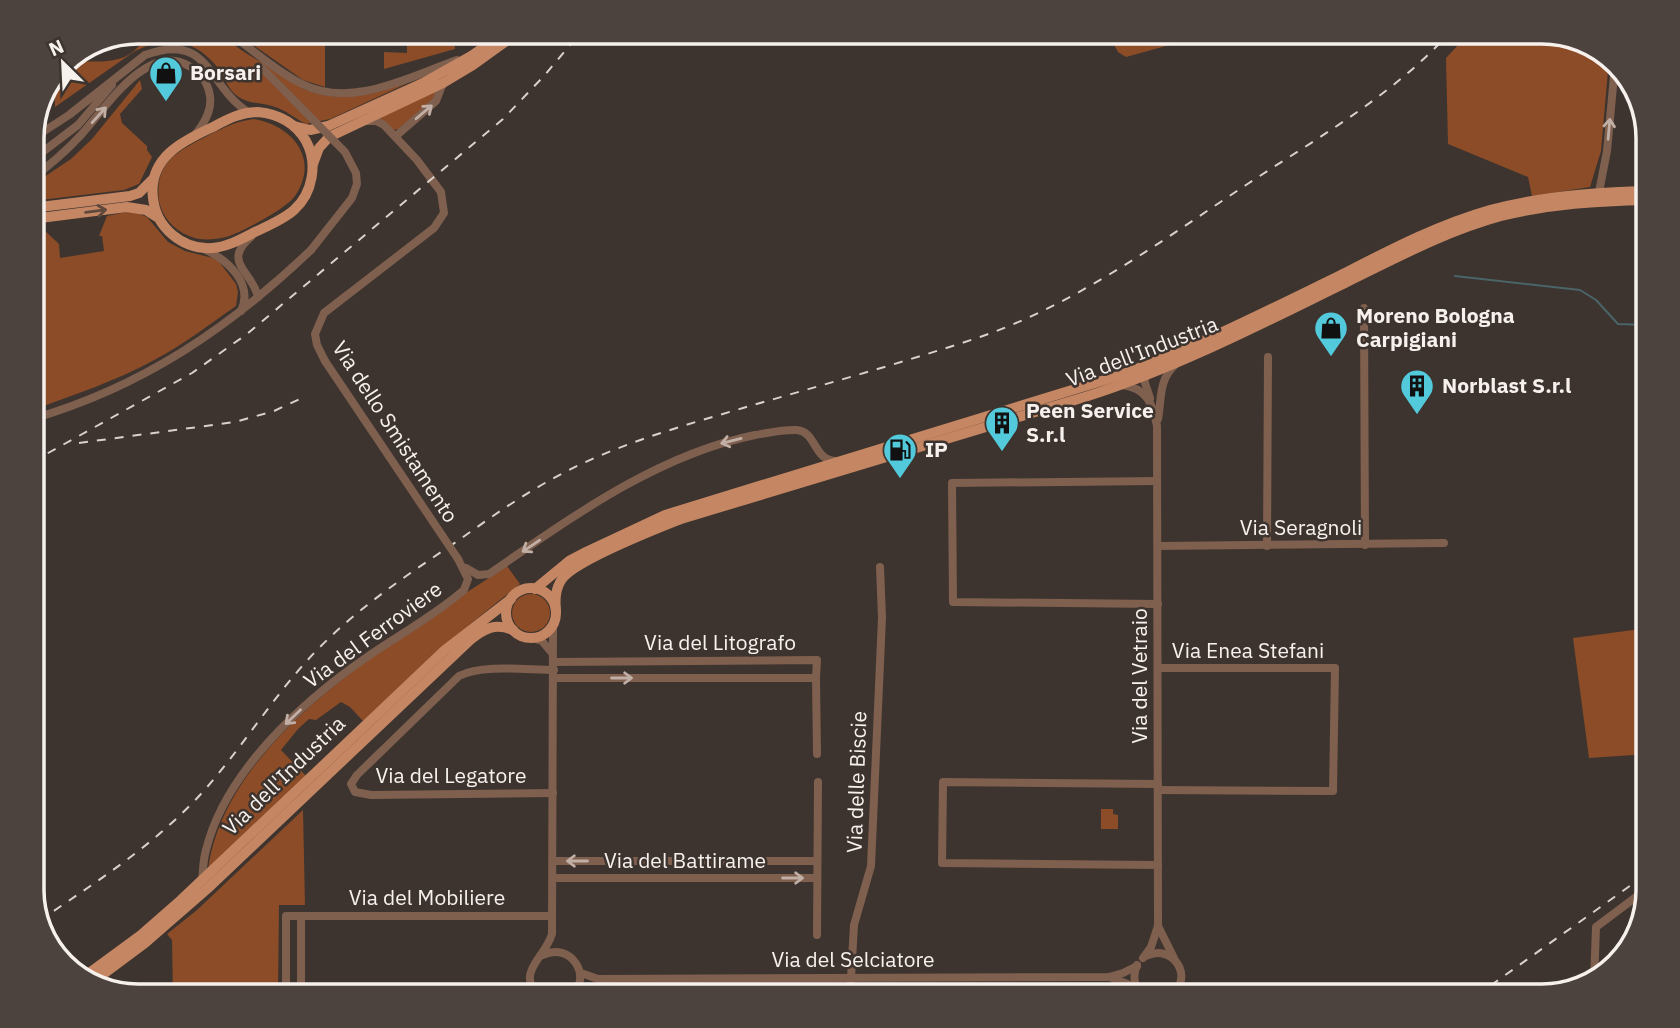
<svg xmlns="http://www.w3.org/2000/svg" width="1680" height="1028" viewBox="0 0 1680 1028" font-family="'IBM Plex Sans',sans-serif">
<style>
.green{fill:#8b4c27}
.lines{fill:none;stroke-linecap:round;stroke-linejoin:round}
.stream{stroke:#4a6468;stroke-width:2}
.minor{stroke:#7f5f4e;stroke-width:8}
.major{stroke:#c58663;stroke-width:10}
.rail{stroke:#d8d1ce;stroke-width:2;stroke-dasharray:9 9;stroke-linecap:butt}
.minor-bridge{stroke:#7f5f4e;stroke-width:8}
.oneway{stroke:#c1afa6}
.oneway2{stroke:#5f483c}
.labels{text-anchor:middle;stroke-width:5;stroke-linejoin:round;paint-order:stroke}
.poi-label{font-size:21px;font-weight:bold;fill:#f7f1ee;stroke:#3d342f;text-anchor:start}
.street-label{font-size:21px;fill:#f7f1ee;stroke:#3d342f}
.rim{fill:none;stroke:#f7f1ee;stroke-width:3.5}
</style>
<rect width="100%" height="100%" fill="#3d342f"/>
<g class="green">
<path d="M147,32H221C233,47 251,56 268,66C280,74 292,83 304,89C347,108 394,86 434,71L330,119L306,124C296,119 288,112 278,108C264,102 248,105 236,95C227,88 225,77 218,68C195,39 168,35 135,51L55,107V80L63,62C96,59 131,71 147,32Z"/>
<polygon points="235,32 325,32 325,87 303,80"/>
<polygon points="1107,32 1242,32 1221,42 1199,41 1166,46 1126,57 1118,52"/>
<polygon points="1470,32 1542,32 1596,46 1609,59 1601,151 1590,187 1532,196 1528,177 1448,144 1446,58"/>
<polygon points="426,38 454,38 455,49 384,69 384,52 407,53 407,41"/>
<polygon points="140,80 142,89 120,114 122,123 147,146 147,150 152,157 139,184 124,190 32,201 32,185 71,159 92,139"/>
<polygon points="437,89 432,101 398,129 394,130 376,118"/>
<path d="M254,119C293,126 320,159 295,196C286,209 242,232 226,237C214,240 200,241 189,236C174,230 162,217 159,201C154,161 179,151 209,135C225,127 237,121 254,119Z"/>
<path d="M132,211L147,217L168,242L185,251L217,259L236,284L238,292L236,306C210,324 184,344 156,359C116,381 74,395 32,410V232L40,231L42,228L59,244L60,258L104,251L102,236H99L107,216Z"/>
<path d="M507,566L520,584L444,645L363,721L350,707L341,702L316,720L309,719L298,729L281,750L306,776L208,870C226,734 403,636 507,566Z"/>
<circle cx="531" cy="613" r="19"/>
<polygon points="1648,628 1648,754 1589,758 1573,638"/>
<polygon points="1101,809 1113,809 1113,814 1118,815 1118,829 1101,829"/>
<polygon points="303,810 305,905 279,905 278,996 173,996 172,940 167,934 197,910"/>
</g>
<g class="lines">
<polyline class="stream" points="1455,276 1580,290 1596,300 1618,324 1648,325"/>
<g class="minor">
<path d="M231,34C254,51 276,71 302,84C352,109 408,77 457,60"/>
<polyline points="396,136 436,101 443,83"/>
<path d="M32,139L69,115L145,55C210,31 207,86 248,112"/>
<polyline points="32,160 78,125 112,85"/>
<path d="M32,178C49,166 66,151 81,135C105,109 147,41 189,66C200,72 208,83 210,96C212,111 204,123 195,135"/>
<polyline points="1599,192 1607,151 1615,65"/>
<path d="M251,237C221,262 253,272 258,297"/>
<path d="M204,249C228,260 254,284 241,311"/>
<polyline points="1364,308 1365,545"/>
<polyline points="325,361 317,345 315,334 324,313 434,228 444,213 441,192 417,160 384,125 376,121 364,121"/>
<polyline points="1144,370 1145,383 1150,398"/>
<path d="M1122,385C1147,388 1153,404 1157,426L1158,926L1151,947L1143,958"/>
<path d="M32,419C142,387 228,329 311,250"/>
<path d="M1158,419C1162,398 1158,380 1176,364"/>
<polyline points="32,432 36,418"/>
<polyline points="1157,481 952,483 953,602 1158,604"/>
<polyline points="1158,546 1444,543"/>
<polyline points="1267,546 1268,357"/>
<path d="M466,568L478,575L489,574C571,518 656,455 755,435C768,433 784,429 797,430C817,432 813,461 837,461"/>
<polyline points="532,638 542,641 552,653"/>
<polyline points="553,662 817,660 816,678 554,678"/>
<polyline points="1158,668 1335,668 1333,791 1158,790"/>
<polyline points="816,678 817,754"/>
<polyline points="1158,784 943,782 942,863 1158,865"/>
<path d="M553,793L371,795L355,792L351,784L357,775L459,676C483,664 526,670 554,670"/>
<polyline points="554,861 817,861"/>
<polyline points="553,878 817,878"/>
<path d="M202,882C203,871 203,860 206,850C225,772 303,701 367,657C399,635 435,615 464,590L468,579L458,559"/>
<polyline points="1158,926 1174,958"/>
<polyline points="817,935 818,782"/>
<path d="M543,955C570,942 593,975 572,996"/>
<path d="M1146,956C1173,943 1195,977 1171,996"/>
<path d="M1137,965C1132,978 1134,988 1145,996"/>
<polyline points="581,973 598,979 1109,977 1123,973 1137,966"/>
<polyline points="1110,977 1137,988"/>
<polyline points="1594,983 1596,927 1648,888"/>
<polyline points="286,996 286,916 301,916"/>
<polyline points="301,996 301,916 552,916"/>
<path d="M538,996C516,971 545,958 552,934L553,624"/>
<polyline points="850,996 854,925 871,866 882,618 880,567"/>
</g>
<g class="major">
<path d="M258,112C278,114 295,122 306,141C318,163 313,193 294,210C284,219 270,225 257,231C243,238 228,247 212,248C183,250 156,228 153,198C148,158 182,141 213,127C228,119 241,112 258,112Z"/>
<polyline points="294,126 310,130 328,126 423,83 471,56 506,32"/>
<polyline points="313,164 319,148 329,137 443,83 473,65 519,32"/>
<polyline points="32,208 130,196 139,193 153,179"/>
<polyline points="32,219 127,207 146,210 157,217"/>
<circle cx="531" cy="613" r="25"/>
<path d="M535,589L569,561L586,552L665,515L1121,375C1196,347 1267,311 1339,276C1388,251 1437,225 1490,210C1542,196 1594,192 1648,191"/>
<path d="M556,612C555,600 555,589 562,579C576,560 656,529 681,519L1088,396C1178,367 1261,324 1345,283C1396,258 1446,231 1501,216C1550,204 1598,201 1648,200"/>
<polyline points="81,979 141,935 181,900 445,650 511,599"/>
<path d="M90,984L145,943L207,889L470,640C485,628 495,623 513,630"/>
</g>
<g class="rail">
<polyline points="79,443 235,422 274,411 304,397"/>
<polyline points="32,462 192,373 247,334 503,119 544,76 581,32"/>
<path d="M39,921C96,882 153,846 200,795C242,749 274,694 318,649C360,606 410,573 459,540C487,520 515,500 545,483C607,447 675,428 743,408C822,385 902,363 980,337C1078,303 1161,241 1246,185C1317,138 1394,95 1450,32"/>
<polyline points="1476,996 1648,873"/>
</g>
<g class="minor-bridge">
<polyline points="261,67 345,152 356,173 357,184 352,198 311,250"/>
<polyline points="325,361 458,559"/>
</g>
</g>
<defs><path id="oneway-shaft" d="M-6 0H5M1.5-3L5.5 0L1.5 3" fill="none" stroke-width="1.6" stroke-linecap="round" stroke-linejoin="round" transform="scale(1.75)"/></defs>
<g class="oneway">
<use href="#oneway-shaft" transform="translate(424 112) rotate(-40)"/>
<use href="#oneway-shaft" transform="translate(99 115) rotate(-48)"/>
<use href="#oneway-shaft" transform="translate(1609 129) rotate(-85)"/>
<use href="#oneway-shaft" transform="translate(731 441) rotate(166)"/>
<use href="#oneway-shaft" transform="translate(531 546) rotate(146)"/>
<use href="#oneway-shaft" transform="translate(622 678)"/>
<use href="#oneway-shaft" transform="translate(293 717) rotate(136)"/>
<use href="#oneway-shaft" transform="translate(577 861) rotate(180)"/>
<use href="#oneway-shaft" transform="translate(793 878)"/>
</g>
<use class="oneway2" href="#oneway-shaft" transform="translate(96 211) rotate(-7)"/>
<defs>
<g id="shop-pin" transform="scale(1.75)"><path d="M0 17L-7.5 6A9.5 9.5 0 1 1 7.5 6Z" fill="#53cadc" stroke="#3d342f"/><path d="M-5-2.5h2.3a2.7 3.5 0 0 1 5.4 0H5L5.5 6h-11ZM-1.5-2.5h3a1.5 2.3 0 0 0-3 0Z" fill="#111"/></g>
<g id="building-pin" transform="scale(1.75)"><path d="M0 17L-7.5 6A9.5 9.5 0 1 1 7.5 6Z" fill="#53cadc" stroke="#3d342f"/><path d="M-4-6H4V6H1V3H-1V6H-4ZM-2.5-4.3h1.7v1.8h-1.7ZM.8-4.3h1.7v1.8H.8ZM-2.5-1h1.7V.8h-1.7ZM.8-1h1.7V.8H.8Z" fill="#111"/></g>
<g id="fuel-pin" transform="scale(1.75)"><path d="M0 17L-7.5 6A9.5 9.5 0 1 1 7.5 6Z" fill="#53cadc" stroke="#3d342f"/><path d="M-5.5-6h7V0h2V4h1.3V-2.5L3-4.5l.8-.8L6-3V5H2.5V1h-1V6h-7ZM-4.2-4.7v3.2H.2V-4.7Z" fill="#111"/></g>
</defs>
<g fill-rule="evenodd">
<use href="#shop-pin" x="166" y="73"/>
<use href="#shop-pin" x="1331" y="328"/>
<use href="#building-pin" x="1417" y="386"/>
<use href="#building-pin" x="1002" y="423"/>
<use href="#fuel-pin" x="900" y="450"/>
</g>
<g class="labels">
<g class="poi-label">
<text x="190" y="80">Borsari</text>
<text x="1356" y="323">Moreno Bologna<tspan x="1356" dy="24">Carpigiani</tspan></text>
<text x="1442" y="393">Norblast S.r.l</text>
<text x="1026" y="418">Peen Service<tspan x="1026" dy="24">S.r.l</tspan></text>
<text x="925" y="457">IP</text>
</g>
<g class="street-label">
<text transform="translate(1142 352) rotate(-21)" y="7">Via dell'Industria</text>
<text transform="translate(395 432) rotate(57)" y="7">Via dello Smistamento</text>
<text x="1301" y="535">Via Seragnoli</text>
<text transform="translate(373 635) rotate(-36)" y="7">Via del Ferroviere</text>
<text x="720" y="650">Via del Litografo</text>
<text x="1248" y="658">Via Enea Stefani</text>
<text transform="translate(1140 676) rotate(-90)" y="7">Via del Vetraio</text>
<text transform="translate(284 776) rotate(-44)" y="7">Via dell'Industria</text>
<text x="451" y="783">Via del Legatore</text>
<text transform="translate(857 782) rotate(-88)" y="7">Via delle Biscie</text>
<text x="685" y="868">Via del Battirame</text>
<text x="427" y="905">Via del Mobiliere</text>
<text x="853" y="967">Via del Selciatore</text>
</g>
</g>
<path d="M0 0H1680V1028H0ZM138 44H1542A94 94 0 0 1 1636 138V890A94 94 0 0 1 1542 984H138A94 94 0 0 1 44 890V138A94 94 0 0 1 138 44Z" fill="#4c433e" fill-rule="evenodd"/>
<path class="rim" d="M138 44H1542A94 94 0 0 1 1636 138V890A94 94 0 0 1 1542 984H138A94 94 0 0 1 44 890V138A94 94 0 0 1 138 44Z"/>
<g transform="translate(63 63) rotate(336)" stroke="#3d342f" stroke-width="5" paint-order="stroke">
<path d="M0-5L12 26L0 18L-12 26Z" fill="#f7f1ee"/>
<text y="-10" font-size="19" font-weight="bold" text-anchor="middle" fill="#f7f1ee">N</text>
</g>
</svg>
